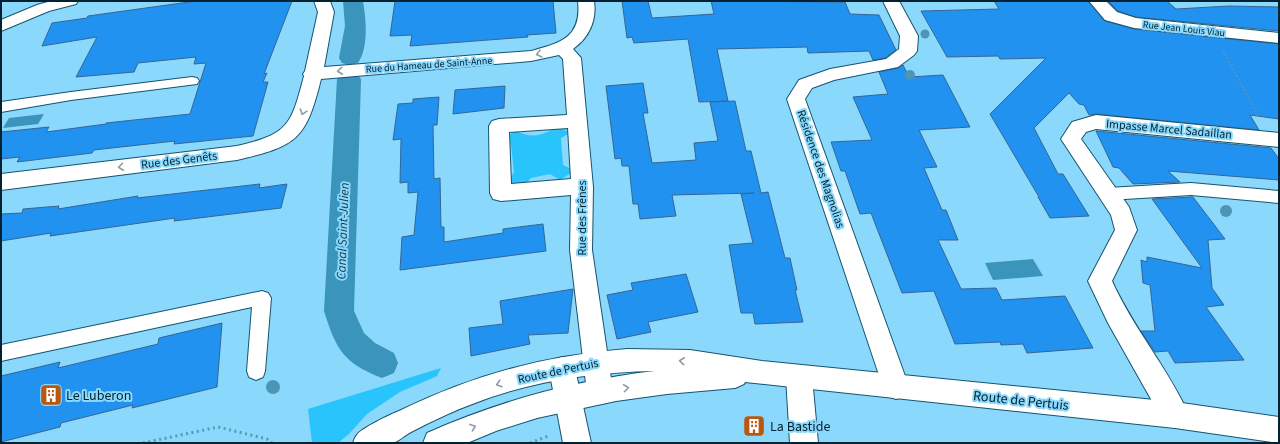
<svg xmlns="http://www.w3.org/2000/svg" width="1280" height="444" viewBox="0 0 1280 444" font-family="'Source Sans 3',sans-serif">
<style>
.green{fill:#2ac4fd}
.water{fill:#3a94bb}
.lines{fill:none;stroke-linecap:round;stroke-linejoin:round}
.canal{fill:#3a94bb;fill-rule:evenodd}
.building{fill:#2192f0;stroke:#366696}
.service-casing{stroke:#15546e;stroke-width:2}
.minor-casing{stroke:#15546e;stroke-width:2}
.secondary-casing{stroke:#15546e;stroke-width:2}
.path-far1{stroke:#5997b4;stroke-width:2;stroke-dasharray:1.5 2.5;stroke-linecap:butt}
.path{stroke:#5997b4;stroke-width:3;stroke-dasharray:2 3.5;stroke-linecap:butt}
.service{fill:#fff;fill-rule:evenodd}
.minor{fill:#fff;fill-rule:evenodd}
.secondary{fill:#fff;fill-rule:evenodd}
.tree{fill:#4c95b4}
.oneway{stroke:#8d9ca2}
.labels{text-anchor:middle;stroke-width:4;stroke-linejoin:round;paint-order:stroke}
.far-street-label{font-size:10px;fill:#012230;stroke:#8ad8fc}
.street-label{font-size:12px;fill:#012230;stroke:#8ad8fc}
.water-label{font-size:13px;font-style:italic;fill:#18333f;stroke:#8ad8fc}
.near-poi-label{font-size:14px;fill:#012230;stroke:#8ad8fc;text-anchor:start}
.near-street-label{font-size:14px;fill:#012230;stroke:#8ad8fc}
</style>
<rect width="100%" height="100%" fill="#8ad8fc"/>
<g class="green">
<path d="M560,127L570,133L561,138L563,165L573,170L571,173L560,180L550,174L531,178L525,185H517L510,182L511,177L514,172L511,145L503,141L504,137L517,131C525,136 536,137 545,133C551,131 552,128 560,127Z"/>
<polygon points="441,368 437,376 400,392 367,414 349,434 338,443 312,443 308,409"/>
</g>
<g class="water">
<polygon points="44,114 38,124 3,128 9,118"/>
<polygon points="1033,259 1043,276 993,280 985,263"/>
</g>
<g class="lines">
<g class="canal">
<path d="M343,1H363C366,19 369,47 358,63L350,65L342,63L339,58L345,26Z"/>
<path d="M349,72L357,74L361,79L354,311L364,333L375,343L394,353L398,363L394,373L382,378C343,363 336,349 324,311L337,79L341,74Z"/>
</g>
</g>
<g class="building">
<polygon points="196,1 292,1 264,74 267,73 263,82 268,82 253,136 174,144 175,141 94,150 92,153 17,162 20,157 1,159 1,132 49,127 46,132 106,124 106,123 190,114 206,63 194,64 196,57 138,63 134,72 76,77 97,37 42,46 52,23 87,18 88,16"/>
<polygon points="395,1 553,1 556,33 527,35 528,37 410,46 412,35 390,36"/>
<polygon points="622,1 648,1 652,18 714,14 711,1 845,2 850,14 879,15 896,50 885,58 873,60 869,51 808,53 807,47 717,49 728,101 699,102 688,39 634,43 632,37 627,38"/>
<polygon points="994,1 1088,1 1105,21 1134,29 1279,44 1279,119 1250,115 1259,130 1096,114 1089,115 1084,105 1079,104 1069,93 1034,128 1058,174 1063,174 1089,216 1050,218 1038,197 1039,197 990,114 1046,58 1000,59 998,56 947,57 921,11 999,9"/>
<polygon points="1108,1 1167,1 1176,9 1229,6 1279,7 1279,31 1136,17 1118,11"/>
<polygon points="903,65 909,77 943,75 970,127 919,130 937,167 924,168 942,210 946,210 958,240 938,240 961,289 996,288 1002,300 1065,296 1093,348 1027,353 1023,344 1001,345 1000,342 955,344 934,291 902,293 871,213 860,214 845,171 841,171 831,142 872,140 853,97 888,94 879,72 898,68"/>
<polygon points="643,83 648,113 643,113 652,163 696,160 694,143 718,141 710,102 735,101 746,151 751,151 761,193 768,192 785,258 790,258 797,290 795,290 803,322 755,324 753,313 741,313 729,245 753,243 741,194 754,193 672,195 676,216 640,219 638,204 633,204 629,166 622,166 621,158 615,159 606,86"/>
<polygon points="505,86 504,108 453,114 455,90"/>
<polygon points="439,97 437,125 433,125 434,179 440,178 441,227 444,227 444,242 503,233 503,229 543,224 546,251 400,270 402,237 414,235 418,192 408,193 408,182 400,183 401,139 393,140 398,104 413,103 413,99"/>
<polygon points="1096,131 1271,148 1279,159 1279,180 1168,171 1180,182 1133,184 1119,168 1113,167"/>
<polygon points="260,184 259,188 287,184 281,208 174,221 175,218 50,236 51,233 1,241 1,214 22,213 23,209 59,206 58,209 138,196 137,198"/>
<polygon points="1193,197 1225,239 1208,240 1212,288 1224,305 1206,307 1244,360 1175,363 1168,351 1155,352 1141,331 1155,331 1150,285 1143,283 1141,260 1147,262 1147,257 1202,268 1152,199"/>
<polygon points="686,274 698,312 648,322 651,332 617,339 607,295 633,290 631,283"/>
<polygon points="573,289 568,333 528,335 530,344 471,356 469,328 503,324 500,301"/>
<polygon points="222,323 217,387 132,408 133,405 61,423 60,427 1,442 1,376 60,362 58,368 158,344 159,338"/>
</g>
<g class="lines">
<g class="service-casing">
<g id="service">
<polygon points="192,77 197,78 199,81 197,84 71,100 1,112 1,102 71,92"/>
<polygon points="1191,183 1279,191 1279,203 1191,195 1108,200 1103,198 1100,194 1103,190 1108,188"/>
<polygon points="262,291 268,293 271,298 265,371 263,377 256,380 249,377 247,371 252,307 1,361 1,345"/>
</g>
</g>
<g class="minor-casing">
<g id="minor">
<polygon points="51,1 78,1 76,4 49,11 1,31 1,20 37,5"/>
<path d="M314,1H330L334,12L324,67L531,51C560,43 582,38 578,1H594C597,20 589,38 573,49L581,58L593,187L592,250L613,392L609,401L600,404L591,401L587,392L570,250L571,195L501,201L493,199L490,193L489,126L492,121L499,119L567,115L563,59L559,55L531,61L321,79C306,140 297,146 237,160L1,190V174L237,146C289,134 291,125 304,76L303,74L305,71L318,12ZM568,128L571,179L511,184L509,132Z"/>
<polygon points="883,1 899,1 918,36 917,51 914,55 898,67 834,80 812,88 805,99 909,387 905,396 896,399 887,396 883,387 787,99 799,80 830,69 886,59 899,49 900,36"/>
<polygon points="1089,1 1106,1 1117,12 1136,18 1279,33 1279,43 1134,28 1105,20"/>
<path d="M1096,115L1279,133V147L1096,129L1086,132L1081,139L1129,207L1137,230L1112,281C1133,328 1168,368 1189,415L1185,424L1175,428L1165,424L1108,323L1088,281L1115,230L1111,215L1061,139L1072,122Z"/>
<polygon points="562,357 571,361 575,369 591,443 563,443 549,369 553,361"/>
<polygon points="799,365 808,369 812,377 818,443 790,443 786,377 790,369"/>
</g>
</g>
<g class="secondary-casing">
<path id="secondary" d="M627,349L690,350L762,361L1175,402L1279,417V443L1175,428L745,382L744,384L735,388L667,394L616,401L537,418L496,431L467,443H423L427,433C499,401 576,380 655,371C594,372 532,381 475,403C453,411 432,421 411,432C405,435 399,441 393,443C384,444 363,443 353,443C354,440 355,437 357,435C360,429 391,414 399,411C476,374 543,356 627,349Z"/>
</g>
<polyline class="path-far1" points="1223,51 1259,117"/>
<g class="path">
<polyline points="143,443 218,427 267,439 272,443"/>
<polyline points="530,443 548,436"/>
</g>
<use href="#service" class="service"/>
<use href="#minor" class="minor"/>
<use href="#secondary" class="secondary"/>
</g>
<g class="tree">
<circle cx="925" cy="34" r="4.5"/>
<circle cx="910" cy="75" r="5"/>
<circle cx="1226" cy="211" r="6"/>
<circle cx="273" cy="387" r="7"/>
</g>
<defs><path id="oneway-chevron" d="M-2-3.5L2.5 0L-2 3.5" fill="none" stroke-width="1.6" stroke-linecap="round" stroke-linejoin="round"/></defs>
<g class="oneway">
<use href="#oneway-chevron" transform="translate(539 54) rotate(166)"/>
<use href="#oneway-chevron" transform="translate(340 71) rotate(174)"/>
<use href="#oneway-chevron" transform="translate(303 112) rotate(108)"/>
<use href="#oneway-chevron" transform="translate(121 167) rotate(173)"/>
<use href="#oneway-chevron" transform="translate(682 361) rotate(-174)"/>
<use href="#oneway-chevron" transform="translate(499 384) rotate(164)"/>
<use href="#oneway-chevron" transform="translate(626 388) rotate(-7)"/>
<use href="#oneway-chevron" transform="translate(473 427) rotate(-20)"/>
</g>
<defs>
<g id="building-square" transform="scale(1.15)"><rect x="-9" y="-9" width="18" height="18" rx="4" fill="#b75710" stroke="#8ad8fc"/><path d="M-4-6H4V6H1V3H-1V6H-4ZM-2.5-4.3h1.7v1.8h-1.7ZM.8-4.3h1.7v1.8H.8ZM-2.5-1h1.7V.8h-1.7ZM.8-1h1.7V.8H.8Z" fill="#fff"/></g>
</defs>
<g fill-rule="evenodd">
<use href="#building-square" x="51" y="395"/>
<use href="#building-square" x="754" y="426"/>
</g>
<g class="labels">
<g class="far-street-label">
<text transform="translate(1184 28) rotate(6)" y="4">Rue Jean Louis Viau</text>
<text transform="translate(429 64) rotate(-4)" y="4">Rue du Hameau de Saint-Anne</text>
</g>
<g class="street-label">
<text transform="translate(1169 129) rotate(5)" y="4">Impasse Marcel Sadaillan</text>
<text transform="translate(179 160) rotate(-7)" y="4">Rue des Genêts</text>
<text transform="translate(821 169) rotate(71)" y="4">Résidence des Magnolias</text>
<text transform="translate(582 218) rotate(-90)" y="4">Rue des Frênes</text>
<text transform="translate(558 371) rotate(-12)" y="4">Route de Pertuis</text>
</g>
<g class="water-label">
<text transform="translate(342 231) rotate(-88)" y="5">Canal Saint-Julien</text>
</g>
<g class="near-poi-label">
<text x="66" y="400">Le Luberon</text>
<text x="770" y="431">La Bastide</text>
</g>
<g class="near-street-label">
<text transform="translate(1021 400) rotate(6)" y="5">Route de Pertuis</text>
</g>
</g>
<rect width="1280" height="444" fill="none" stroke="#012230" stroke-width="4"/>
</svg>
